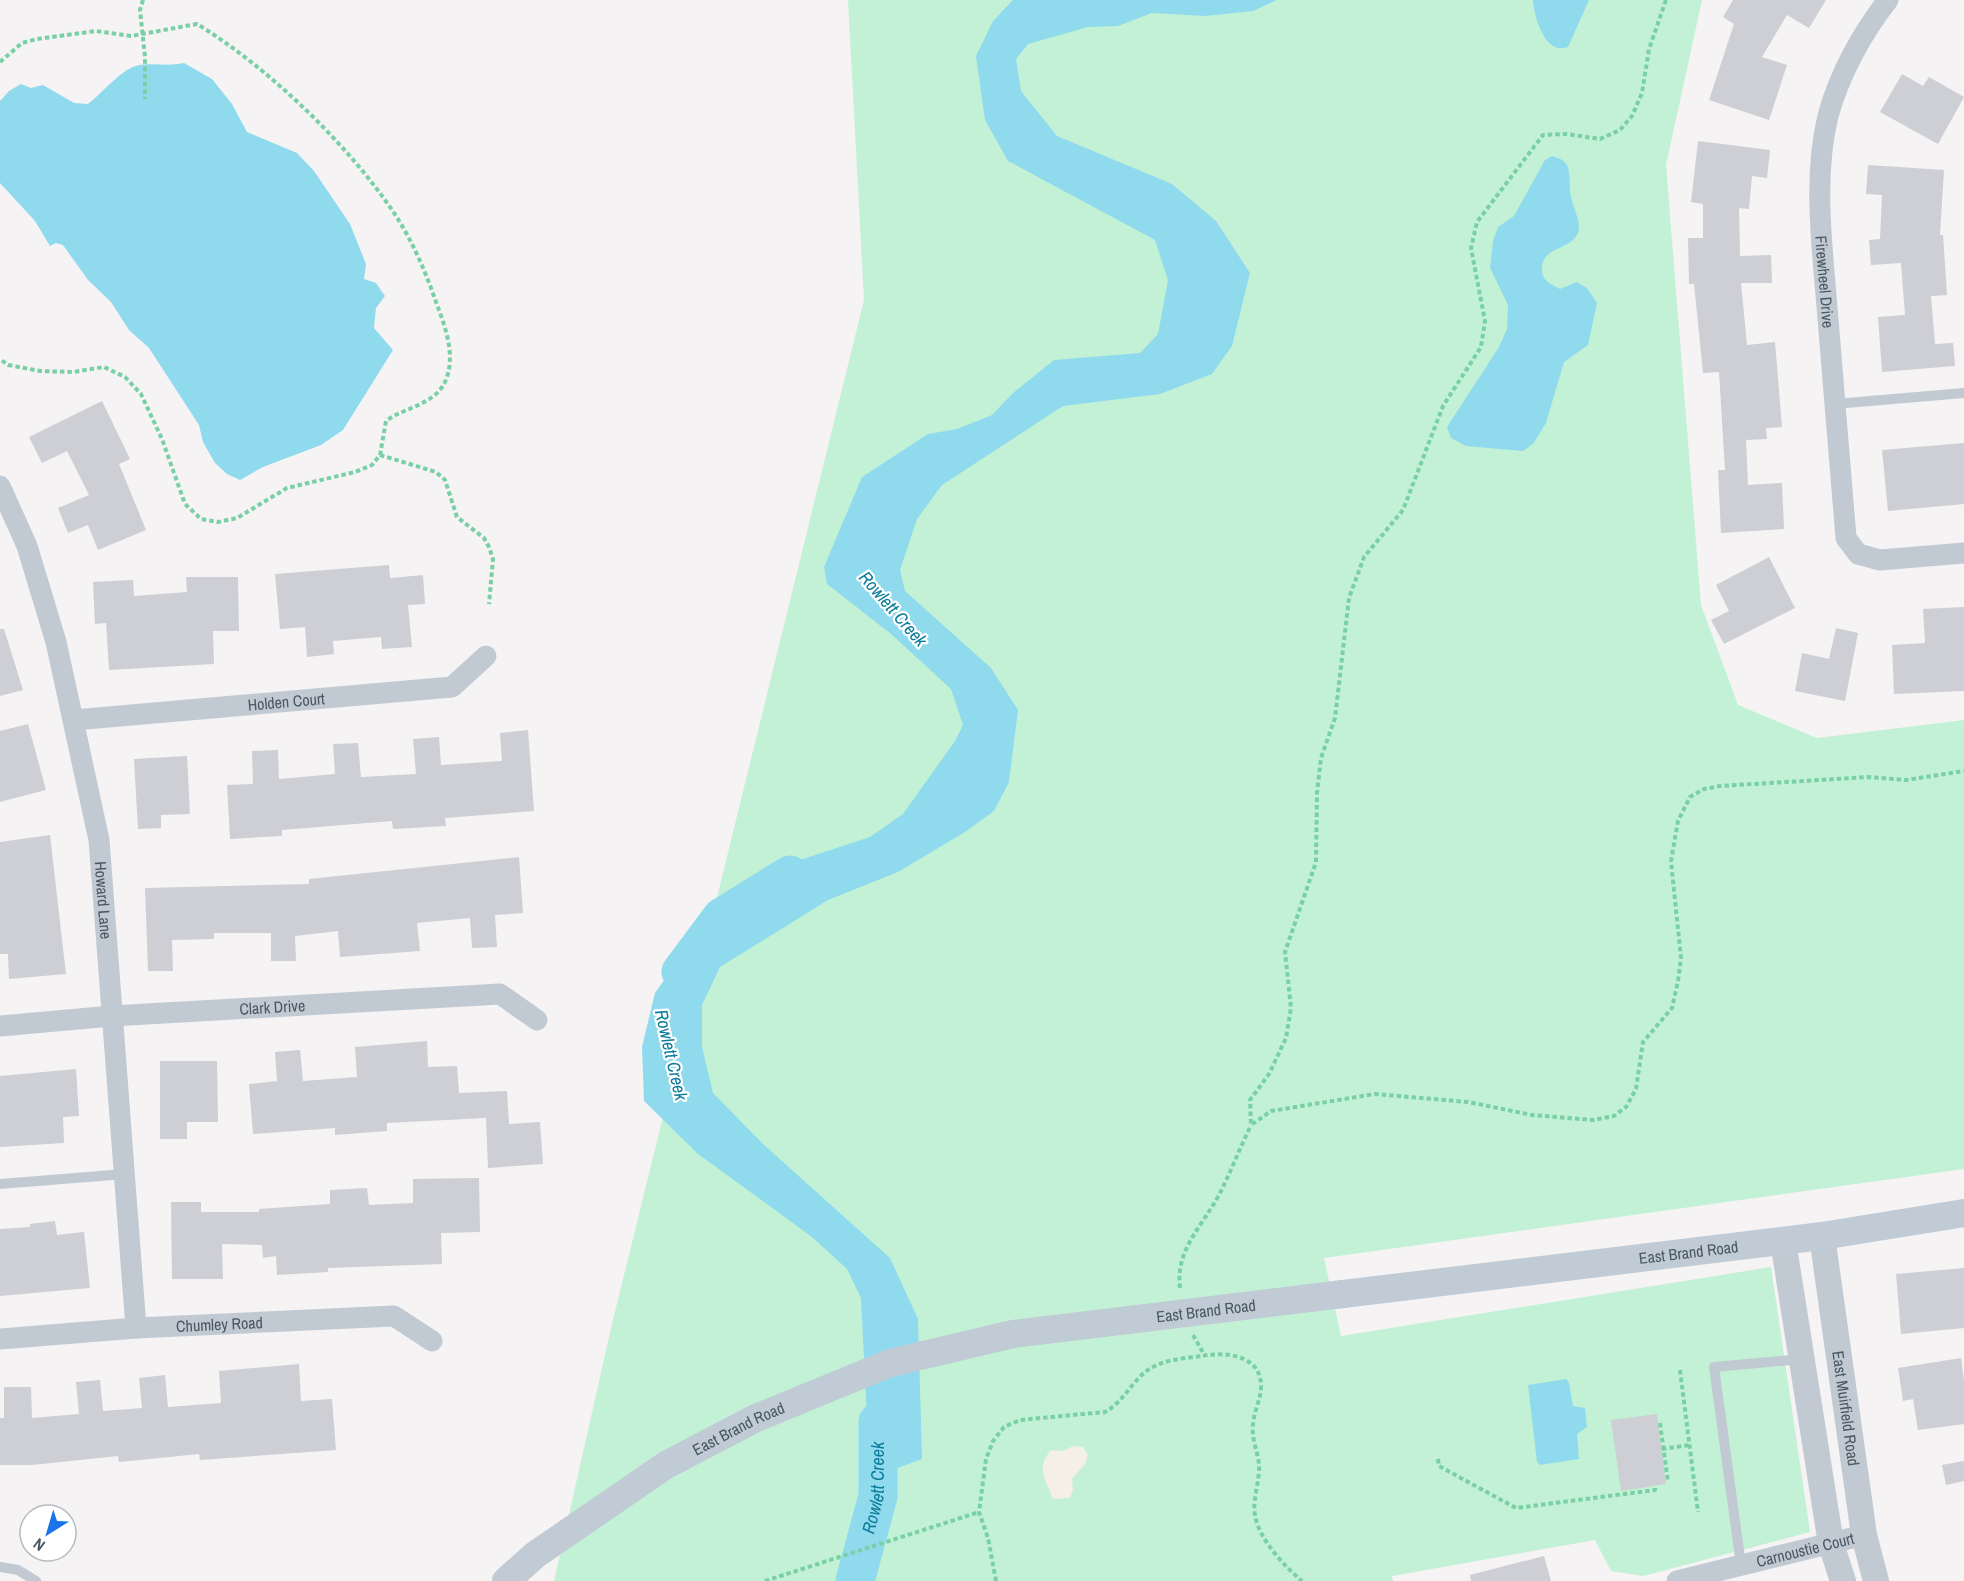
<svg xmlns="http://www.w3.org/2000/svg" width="1964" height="1581" viewBox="0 0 1964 1581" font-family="'Archivo Narrow',sans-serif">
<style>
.green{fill:#c3f1d5}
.sand{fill:#f5f0e5}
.water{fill:#90daee}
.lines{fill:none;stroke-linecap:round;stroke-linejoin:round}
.river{stroke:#90daee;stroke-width:39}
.building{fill:#cdcfd5}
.path{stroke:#7ad0a6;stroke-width:4;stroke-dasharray:4.5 3;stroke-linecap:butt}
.service{stroke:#c1cad2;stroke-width:10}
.minor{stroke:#c1cad2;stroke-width:21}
.tertiary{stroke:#c1cad2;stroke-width:26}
.secondary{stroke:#c1cbd6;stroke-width:28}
.secondary-bridge{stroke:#c1cbd6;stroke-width:28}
.labels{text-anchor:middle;stroke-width:4.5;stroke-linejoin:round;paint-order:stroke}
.street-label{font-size:16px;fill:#4a5661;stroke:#fff}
.water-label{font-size:18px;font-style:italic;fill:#0c7c9b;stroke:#fff}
</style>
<rect width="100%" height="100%" fill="#f5f3f3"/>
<polygon class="green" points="848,0 1702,0 1666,165 1701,605 1738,705 1817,738 1964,720 1964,1169 1324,1258 1341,1336 1771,1267 1810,1532 1643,1576 1611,1571 1595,1540 1392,1576 1393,1581 554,1581 612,1324 864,300"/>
<path class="sand" d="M1073,1446L1083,1447L1088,1455L1085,1464L1072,1479L1073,1489L1070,1498L1053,1499C1046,1479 1035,1468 1051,1450L1063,1451Z"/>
<g class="water">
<polygon points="1013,0 1277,0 1253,11 1205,16 1152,13 1118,26 1088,27 1028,44 1016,59 1021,91 1057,136 1172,184 1216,221 1250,273 1232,346 1212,374 1160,394 1063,406 942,485 917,519 900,570 905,591 991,668 1018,710 1009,782 994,811 965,832 898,872 828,900 720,967 702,1005 702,1047 713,1093 763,1144 890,1258 918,1319 922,1459 870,1478 861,1298 847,1269 812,1237 698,1154 644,1101 642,1047 655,993 681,956 797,861 870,837 903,814 955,741 963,725 951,689 891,634 827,584 824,567 862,477 928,434 957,429 992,415 1013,393 1054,360 1140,353 1158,334 1168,280 1155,240 1008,161 985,120 976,56 993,21"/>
<path d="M1533,0H1589L1568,47C1545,56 1534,17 1533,0Z"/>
<path d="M184,63L212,79L232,104L247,132L297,153L314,171L350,224L366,264L364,279L376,283L385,296L376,308L374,328L393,350L343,430L321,445L263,467L240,480L227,474L215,463L203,442L199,425L149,348L129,330L111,302L88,280L63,245L56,243L50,246L35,221L0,183V101L9,91L21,84L31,88L43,85L74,103L88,104C100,95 122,69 136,66C152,62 167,67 184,63Z"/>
<path d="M1552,156C1558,158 1563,159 1567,165C1571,174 1569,188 1571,197C1573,207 1582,224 1578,233C1569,252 1542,245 1542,270C1542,281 1551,284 1560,289L1577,282L1587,288L1597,303L1588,345L1564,362L1546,423L1533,444L1523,451L1466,446L1451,438L1447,427L1499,347L1507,329L1508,305L1490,268L1493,241L1498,227L1514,216L1545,160Z"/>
<polygon points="1566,1379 1569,1383 1573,1406 1585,1408 1587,1427 1577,1434 1579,1459 1540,1465 1537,1462 1528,1385"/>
</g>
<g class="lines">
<g class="river">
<polyline points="681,972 722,917 790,875"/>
<path id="s1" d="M855,1581L878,1496V1422"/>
</g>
</g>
<g class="building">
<polygon points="1733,0 1826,0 1809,28 1787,15 1762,57 1787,65 1769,120 1709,100 1734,24 1723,17"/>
<polygon points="1902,74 1923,86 1929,77 1964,97 1938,144 1880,112"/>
<polygon points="1698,141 1770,150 1767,178 1752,176 1749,209 1739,208 1740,256 1771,255 1772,283 1741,283 1747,345 1775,342 1782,427 1766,428 1767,439 1746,440 1748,485 1782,483 1784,529 1721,533 1718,470 1725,470 1719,372 1703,373 1694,284 1689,284 1688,238 1703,238 1703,204 1691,202"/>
<polygon points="1868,165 1944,170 1940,235 1943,235 1947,295 1931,296 1935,344 1953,343 1955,366 1882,372 1878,317 1905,315 1901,263 1871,265 1869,240 1880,239 1882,195 1866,194"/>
<polygon points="102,401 130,459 119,464 146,530 98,550 88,525 68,533 58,508 89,495 67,451 42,463 29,437"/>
<polygon points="1964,443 1964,504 1888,511 1882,450"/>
<polygon points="1769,557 1795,608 1724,644 1711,620 1729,611 1716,585"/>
<polygon points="389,565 390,578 423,575 425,604 408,605 412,647 382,649 381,637 333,641 334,654 307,657 305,627 280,629 275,574"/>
<polygon points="186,577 238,577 239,631 213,631 214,664 109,670 106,623 95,624 93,582 133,580 134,596 187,592"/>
<polygon points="1964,607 1964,691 1894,694 1892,645 1925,643 1923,609"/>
<polygon points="1836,628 1858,633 1845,701 1795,691 1802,653 1829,659"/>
<polygon points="0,629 4,629 23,690 0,696"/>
<polygon points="28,724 46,790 0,802 0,731"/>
<polygon points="528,730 534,811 445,818 446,826 393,829 392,821 282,830 282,836 230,839 227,785 253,784 252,751 278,750 279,779 335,774 333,744 358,743 361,777 416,774 413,739 439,737 441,765 502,761 500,733"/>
<polygon points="187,756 190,814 161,815 161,828 138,829 134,759"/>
<polygon points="50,835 66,974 9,979 8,954 0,954 0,842"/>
<polygon points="519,857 523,913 495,915 497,947 472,948 470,918 417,923 420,951 340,957 338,931 295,936 296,961 271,961 271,933 214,933 214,939 172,940 173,971 148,971 145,888 309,884 309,879"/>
<polygon points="427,1041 428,1067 457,1066 459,1093 507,1091 509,1124 540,1122 543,1164 488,1168 486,1118 387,1123 387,1131 335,1135 335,1128 253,1134 249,1084 277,1081 275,1052 300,1050 303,1081 357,1077 355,1047"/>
<polygon points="160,1061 217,1061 218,1122 187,1122 187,1139 160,1139"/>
<polygon points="76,1069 79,1116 63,1117 64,1143 0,1147 0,1076"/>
<polygon points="479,1178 480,1232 441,1233 442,1264 328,1268 328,1272 277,1275 276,1256 263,1258 262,1245 222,1244 223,1279 172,1279 171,1202 201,1202 201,1212 259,1212 259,1209 330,1204 330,1190 367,1188 369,1205 413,1203 413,1179"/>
<polygon points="55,1221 57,1235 84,1232 90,1288 0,1296 0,1229 30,1227 30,1224"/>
<polygon points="1964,1268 1964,1328 1901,1334 1896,1274"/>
<polygon points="1961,1358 1964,1381 1964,1424 1918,1430 1913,1399 1903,1401 1898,1368"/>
<polygon points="299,1364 301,1401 332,1399 336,1450 200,1460 199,1454 119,1462 118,1456 32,1465 0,1465 0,1418 4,1418 4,1387 31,1387 32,1418 79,1414 76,1382 100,1380 103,1411 142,1408 139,1378 165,1375 168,1407 221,1403 219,1371"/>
<polygon points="1657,1414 1666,1484 1621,1491 1611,1420"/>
<polygon points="1964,1461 1964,1481 1946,1485 1942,1465"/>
<polygon points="1544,1556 1551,1581 1471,1581 1470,1575"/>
</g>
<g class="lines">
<g class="path">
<polyline points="143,0 140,10 145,57 145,99"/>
<polyline points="1666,0 1649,49 1642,93 1632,116 1620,130 1600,139 1567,134 1543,135 1477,222 1471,248 1485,321 1481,347 1443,406 1403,510 1364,557 1349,598 1335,718 1321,758 1317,793 1316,862 1285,952 1291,1008 1286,1038 1269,1074 1250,1100 1251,1125 1271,1111 1375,1094 1468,1102 1532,1115 1593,1120 1614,1116 1626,1107 1636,1089 1643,1042 1672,1008 1678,981 1681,958 1671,861 1678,821 1690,797 1704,789 1720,786 1869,777 1906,780 1964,771"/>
<path d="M0,62L22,43L37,39L96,31L131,36L197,24C268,67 350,146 396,216C413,242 426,273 436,302C445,326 455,353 447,377C438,405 406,406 386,421L380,455L372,465L355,472L287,488L237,518L218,522L201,519L185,504L162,439L141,394L125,377L104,367L73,372L40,371L8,365L0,359"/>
<polyline points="380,455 436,472 445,480 457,517 484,538 489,547 493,559 489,604"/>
<path d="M1180,1288C1175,1249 1203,1226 1220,1193C1231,1171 1240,1148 1251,1125"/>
<polyline points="1193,1335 1205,1356"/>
<polyline points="1680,1370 1698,1512"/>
<polyline points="1660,1423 1668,1482"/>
<polyline points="1662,1449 1690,1445"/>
<polyline points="1438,1459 1439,1466 1516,1508 1655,1490 1655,1486"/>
<polyline points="765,1581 979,1512"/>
<path d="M996,1581L988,1538L979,1512L986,1459L993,1441L1004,1427L1020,1420L1105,1412C1126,1401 1134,1375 1155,1366C1171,1358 1191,1358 1208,1355C1232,1352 1263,1358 1261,1389C1260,1401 1254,1412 1253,1424C1251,1438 1258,1452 1259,1465C1260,1481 1252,1500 1255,1515C1258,1538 1285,1567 1302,1581"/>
</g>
<g class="service">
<polyline points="1835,404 1964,393"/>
<polyline points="0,1184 125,1174"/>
<polyline points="1741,1565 1714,1367 1802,1359"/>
<polyline points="0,1567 18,1570 36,1581"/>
</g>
<g class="minor">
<path id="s2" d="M1888,0C1862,33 1839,75 1828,116C1813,177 1822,245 1827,307C1833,384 1840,461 1846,538L1858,554L1880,560L1964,553"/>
<path id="s3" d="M0,486L27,546L56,642L99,840L136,1328"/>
<path id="s4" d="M74,720L452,687L486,656"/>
<path id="s5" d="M0,1026L112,1016L500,994L537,1020"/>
<path id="s6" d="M0,1339L136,1328L394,1316L432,1341"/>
<path id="s7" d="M1677,1581L1864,1535"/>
</g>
<g class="tertiary">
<path id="s8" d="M1822,1236L1864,1535L1876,1581"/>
<polyline points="1783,1241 1831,1544 1843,1581"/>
</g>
<path class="secondary" id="s9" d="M1343,1294L1822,1236L1964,1213"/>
<path class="secondary-bridge" id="s10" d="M506,1581L535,1555L666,1465L756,1418L890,1363L1013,1334L1343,1294"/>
</g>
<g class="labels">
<g class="street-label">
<text dy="6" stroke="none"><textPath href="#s2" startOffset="298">Firewheel Drive</textPath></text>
<text dy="6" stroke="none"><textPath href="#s4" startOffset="213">Holden Court</textPath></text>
<text dy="6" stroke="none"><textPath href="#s3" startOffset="429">Howard Lane</textPath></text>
<text dy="6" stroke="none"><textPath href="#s5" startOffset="273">Clark Drive</textPath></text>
<text dy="6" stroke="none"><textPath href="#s9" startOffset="348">East Brand Road</textPath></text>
<text dy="6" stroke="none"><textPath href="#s10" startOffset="765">East Brand Road</textPath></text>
<text dy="6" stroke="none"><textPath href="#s6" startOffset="220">Chumley Road</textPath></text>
<text dy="6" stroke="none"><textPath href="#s8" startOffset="174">East Muirfield Road</textPath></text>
<text dy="6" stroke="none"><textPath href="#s10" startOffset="279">East Brand Road</textPath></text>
<text dy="6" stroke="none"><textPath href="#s7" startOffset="132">Carnoustie Court</textPath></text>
</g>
<g class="water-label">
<text transform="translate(893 609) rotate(49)" y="6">Rowlett Creek</text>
<text transform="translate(671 1055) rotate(77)" y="6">Rowlett Creek</text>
<text dy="6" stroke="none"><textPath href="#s1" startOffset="96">Rowlett Creek</textPath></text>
</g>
</g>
<g transform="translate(48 1533) rotate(217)"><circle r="28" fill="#ffffff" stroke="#b7bbc0" stroke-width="1.5"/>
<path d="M0-4.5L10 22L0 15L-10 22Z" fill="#1a73e8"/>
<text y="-9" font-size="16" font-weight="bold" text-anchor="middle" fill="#4a5661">N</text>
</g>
</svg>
